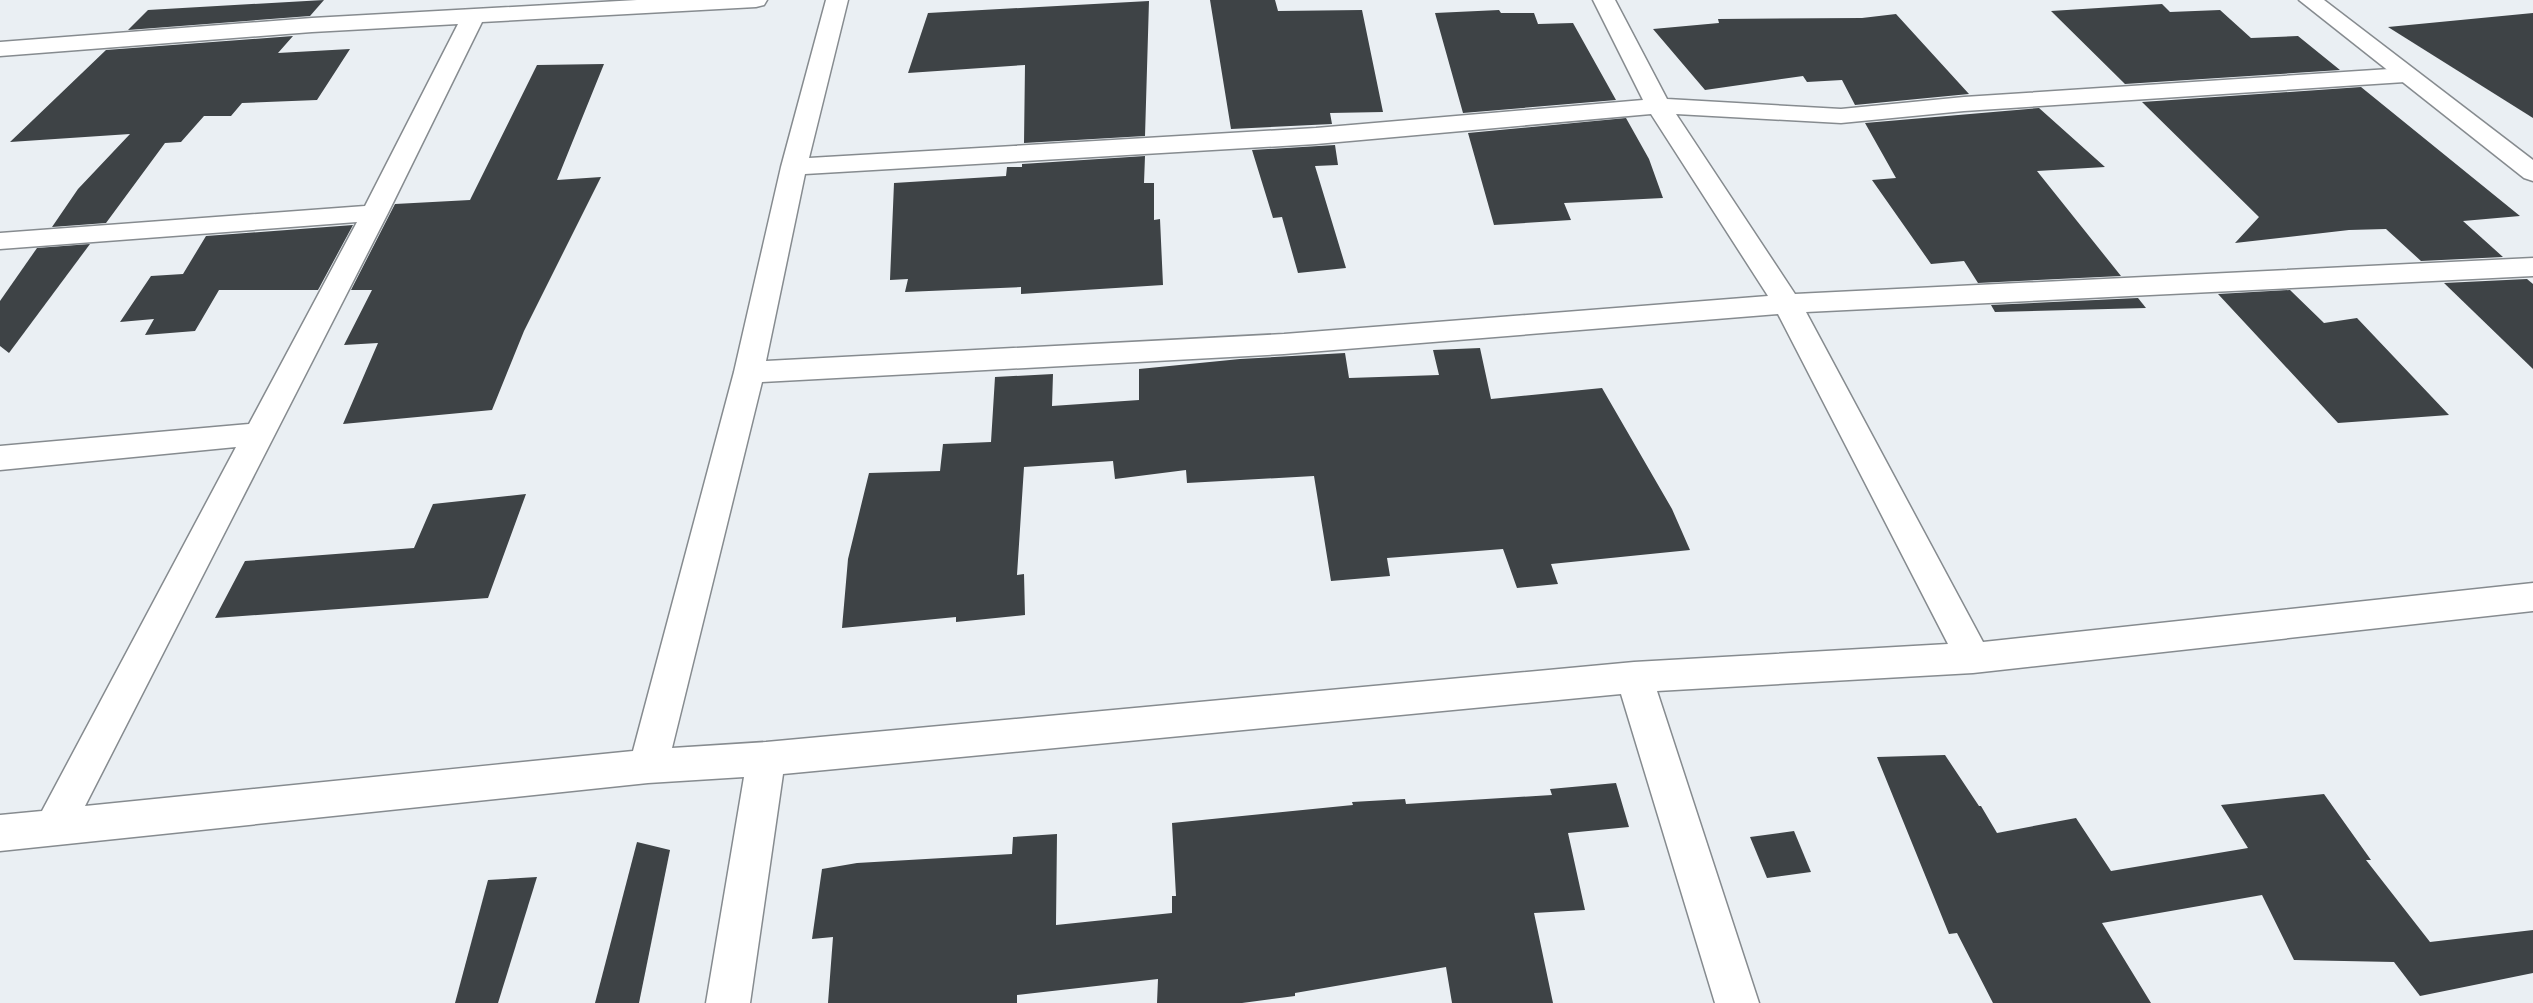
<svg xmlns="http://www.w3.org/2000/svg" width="2533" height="1003" viewBox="0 0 2533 1003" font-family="Figtree,sans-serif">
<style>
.building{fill:#3e4346}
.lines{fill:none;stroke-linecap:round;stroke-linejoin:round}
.street-casing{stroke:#868b8f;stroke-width:3}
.secondary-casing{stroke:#868b8f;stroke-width:3}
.street{fill:#fff;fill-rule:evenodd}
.secondary{fill:#fff;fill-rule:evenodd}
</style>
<rect width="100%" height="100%" fill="#eaeff3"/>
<g class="building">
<polygon points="324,0 310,16 128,30 148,10"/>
<polygon points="1210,0 1275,0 1278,11 1362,10 1383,112 1330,113 1332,124 1231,129"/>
<polygon points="1149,1 1145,136 1024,143 1025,65 908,73 928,13"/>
<polygon points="2162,4 2170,12 2220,10 2251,38 2298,36 2340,70 2125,84 2051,11"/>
<polygon points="1499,10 1501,13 1534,13 1538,24 1573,23 1616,100 1463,113 1435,13"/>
<polygon points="2533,13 2533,118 2388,27"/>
<polygon points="1896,14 1969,94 1855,105 1842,80 1807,82 1803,76 1705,90 1653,29 1719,23 1718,19 1862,18"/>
<polygon points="293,36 278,53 350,49 317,100 242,103 231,116 204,116 181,142 165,143 106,223 52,227 78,189 130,134 10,142 106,50"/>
<polygon points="604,64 557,180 601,177 524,331 492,410 343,424 378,343 344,345 372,290 351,290 395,204 470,200 537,65"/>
<polygon points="2361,87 2520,216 2463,221 2503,257 2421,261 2386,229 2349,230 2235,243 2259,217 2142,102"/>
<polygon points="2039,108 2105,167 2037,171 2121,276 1978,283 1964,261 1931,264 1872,180 1896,178 1865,123"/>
<polygon points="1626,118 1649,159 1663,198 1564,203 1571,220 1494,225 1468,133"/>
<polygon points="1335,145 1338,165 1315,166 1346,268 1298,273 1282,217 1273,218 1252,150"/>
<polygon points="1145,156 1144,183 1154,183 1154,220 1160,219 1163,285 1021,294 1021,287 905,292 908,279 890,280 894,183 1006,176 1007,167 1022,167 1022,164"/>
<polygon points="353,225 318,290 219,290 195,331 145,335 154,319 120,322 151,276 183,274 206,236"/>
<polygon points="90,244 9,353 0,346 0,301 37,248"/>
<polygon points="2527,279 2533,284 2533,369 2444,283"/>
<polygon points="2290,290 2324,323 2357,318 2449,415 2338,423 2218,294"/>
<polygon points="2138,298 2146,308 1995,312 1991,305"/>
<polygon points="1480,348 1491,399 1602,388 1672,509 1690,550 1551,564 1558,584 1517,588 1503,549 1387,558 1390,576 1331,581 1314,476 1187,483 1186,470 1115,479 1113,461 1024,467 1017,575 1024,574 1025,615 956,622 956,617 842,628 848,559 869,473 940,471 943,444 991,442 995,377 1053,374 1052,406 1139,400 1139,369 1240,359 1345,353 1349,378 1439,375 1433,350"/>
<polygon points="526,494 488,598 215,618 245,561 414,548 433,504"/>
<polygon points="1945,755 1979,806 1981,806 1997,833 2076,818 2111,871 2248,848 2221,805 2324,794 2371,860 2366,860 2430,942 2533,930 2533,973 2420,996 2394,962 2294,960 2262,895 2102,923 2151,1003 1993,1003 1957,933 1949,934 1877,757"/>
<polygon points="1616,783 1629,827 1568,833 1585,910 1534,913 1553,1003 1452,1003 1446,967 1295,993 1295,996 1242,1003 1157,1003 1158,979 1017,995 1017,1003 828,1003 833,937 812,939 822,869 857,863 1012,854 1013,837 1057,834 1056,925 1172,913 1172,896 1176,896 1172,823 1353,805 1352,802 1405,799 1406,804 1552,795 1550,789"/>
<polygon points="1794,831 1811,872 1767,878 1750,837"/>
<polygon points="637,842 670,850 639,1003 595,1003"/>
<polygon points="537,877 498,1003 455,1003 488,880"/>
</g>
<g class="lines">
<g class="street-casing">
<path id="street" d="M637,0H767L764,5L756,7L482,22L388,213L85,806L633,751L734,372L781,167L826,0H848L809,158L1316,128L1643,100L1593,0H1615L1667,99L1841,109L1964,97L2405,68L2413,70L2417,75L2413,80L2405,82L1964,111L1841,123L1676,114L1795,294L2533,258V276L1806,312L1983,642L2533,583V611L1973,673L1657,691L1759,1003H1715L1621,694L783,774L750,1003H706L744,777L648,783L0,851V815L42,811L236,447L0,470V446L249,424L357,222L0,249V233L365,206L458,24L312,32L0,56V42L312,18ZM1651,114L1768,296L1284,334L766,361L805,174L1316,144ZM1778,314L1948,644L1634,662L766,742L672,748L762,382L1284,354Z"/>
</g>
<g class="secondary-casing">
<polygon id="secondary" points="2299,0 2324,0 2533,160 2533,181 2524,178"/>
</g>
<use href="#street" class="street"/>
<use href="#secondary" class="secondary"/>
</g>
</svg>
